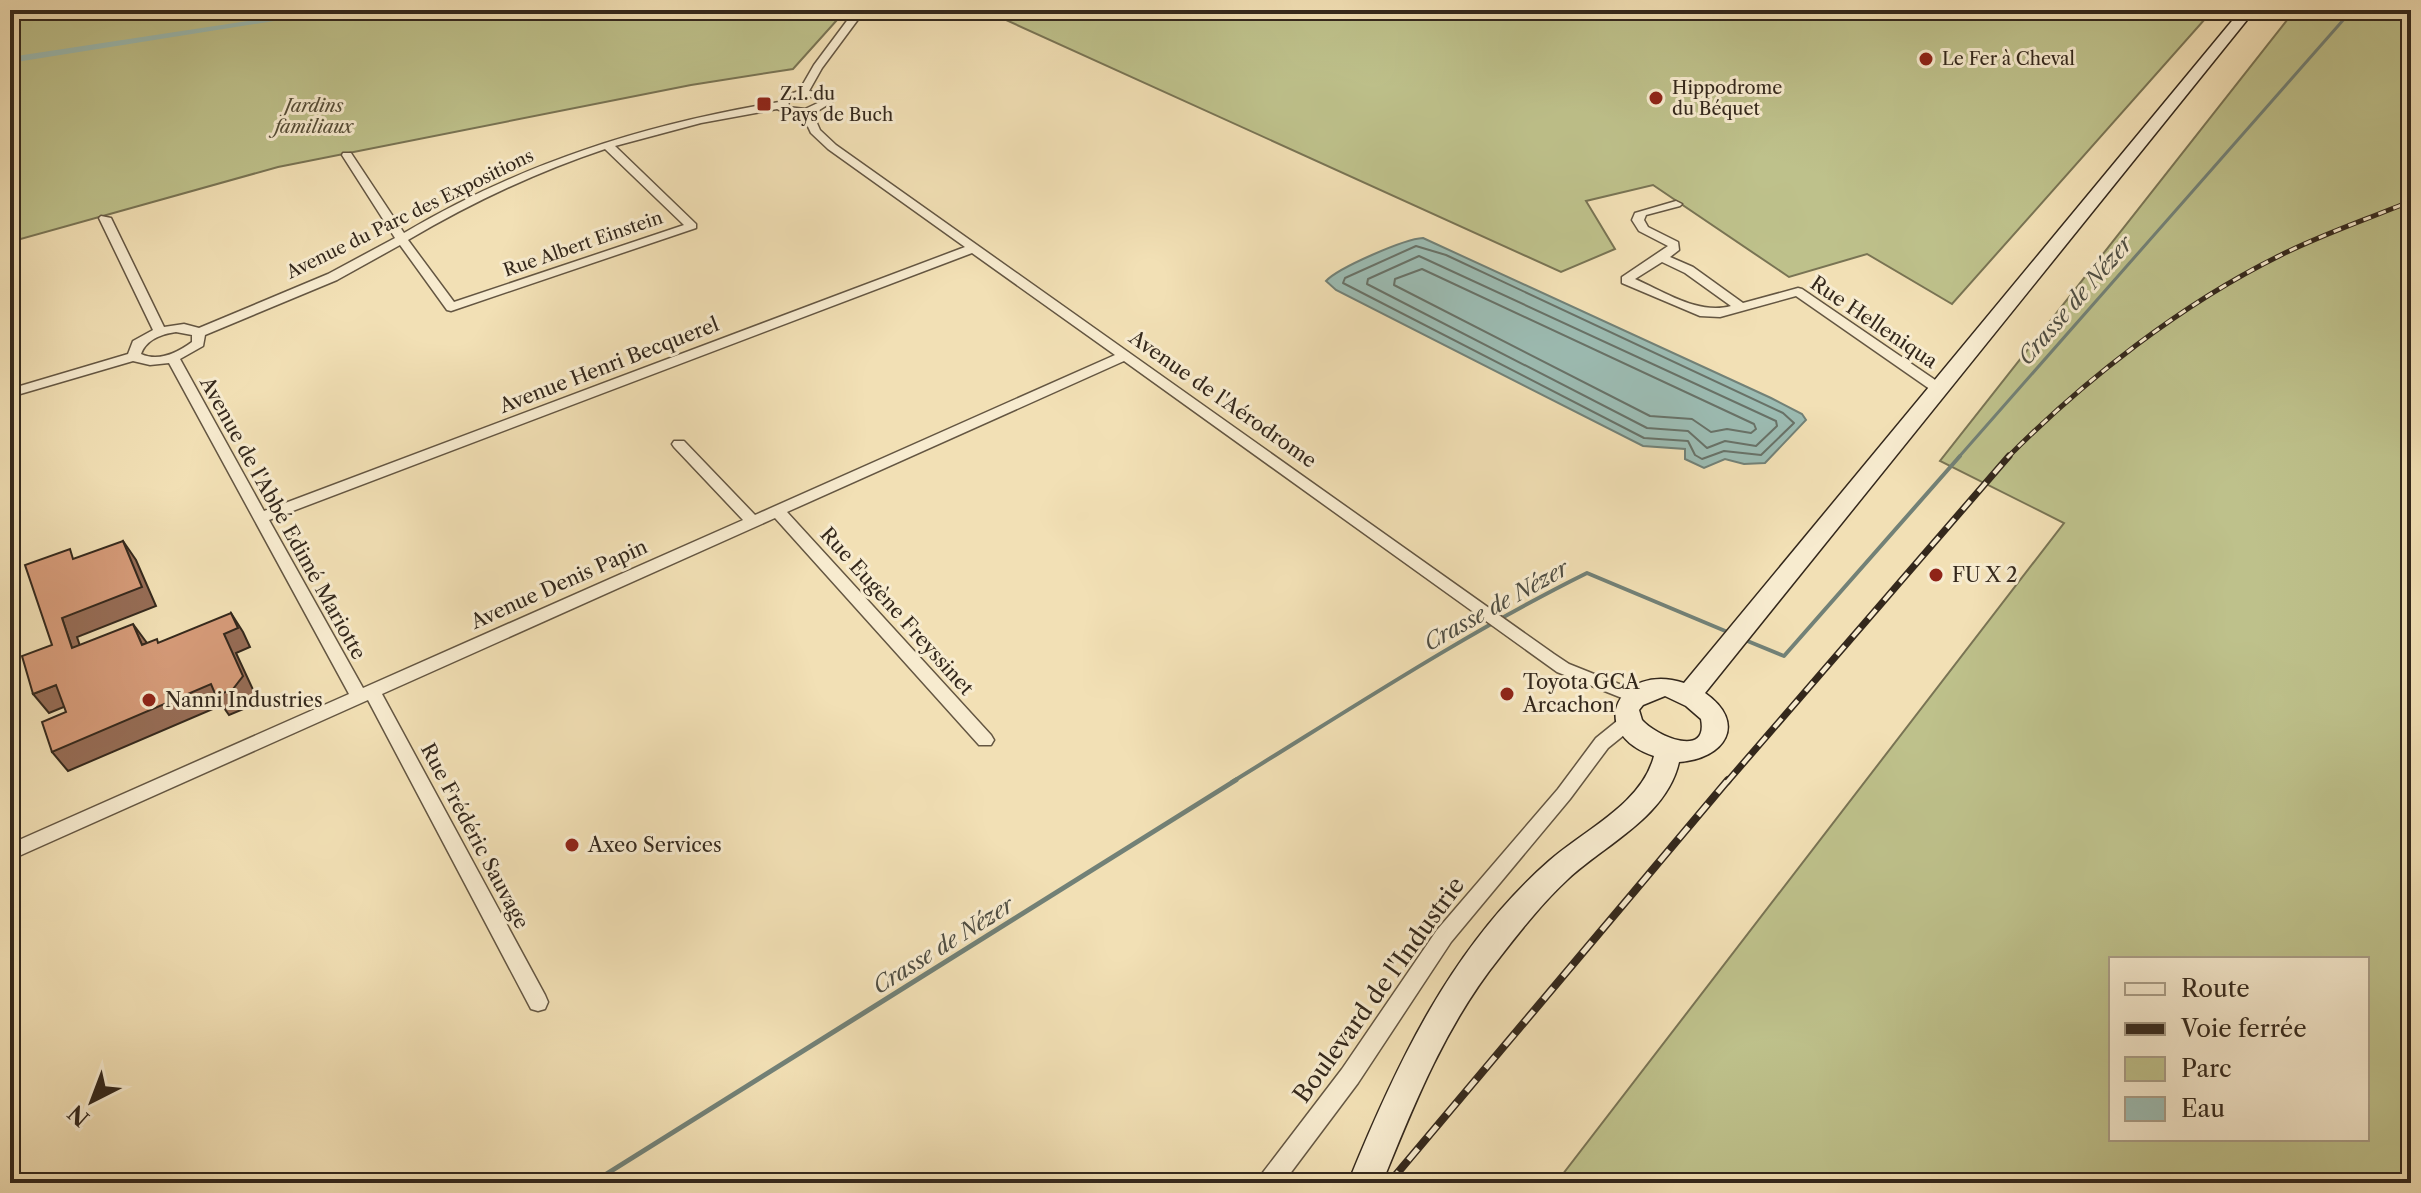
<svg xmlns="http://www.w3.org/2000/svg" width="2421" height="1193" viewBox="0 0 2421 1193" font-family="'Libre Caslon Text',serif">
<style>
.green{fill:#bec18b;stroke:#797454;stroke-width:2;fill-rule:evenodd}
.water{fill:#9cbcb3;stroke:#728177;stroke-width:2}
.lines{fill:none;stroke-linecap:round;stroke-linejoin:round}
.shore{stroke:#687268;stroke-width:2}
.stream-far2{stroke:#728177;stroke-width:3}
.stream-far1{stroke:#728177;stroke-width:4}
.stream{stroke:#728177;stroke-width:5}
.canal{fill:#9cbcb3;fill-rule:evenodd}
.street-casing{stroke:#645642;stroke-width:3}
.secondary-casing{stroke:#34281c;stroke-width:3}
.street{fill:#f7ebcf;fill-rule:evenodd}
.secondary{fill:#f7ebcf;fill-rule:evenodd}
.rail-far2-casing{stroke:#34281c;stroke-width:5}
.rail-far1-casing{stroke:#34281c;stroke-width:7}
.rail-casing{stroke:#34281c;stroke-width:8}
.rail-far2{stroke:#f7ebcf;stroke-width:3;stroke-dasharray:8;stroke-linecap:butt}
.rail-far1{stroke:#f7ebcf;stroke-width:4;stroke-dasharray:12;stroke-linecap:butt}
.rail{stroke:#f7ebcf;stroke-width:5;stroke-dasharray:15;stroke-linecap:butt}
.shaded-wall{fill:#966c55;stroke:#34281c;stroke-width:2}
.building{fill:#d69b79;stroke:#34281c;stroke-width:2}
.poi-dot{fill:#8f2418;stroke:#f7ebcf;stroke-width:3}
.labels{text-anchor:middle;stroke-width:6;stroke-linejoin:round;paint-order:stroke}
.far-poi-label{font-size:18px;fill:#34281c;stroke:#f7ebcf;text-anchor:start}
.far-park-label{font-size:18px;font-style:italic;fill:#564e38;stroke:#f7ebcf}
.far-street-label{font-size:18px;fill:#34281c;stroke:#f7ebcf}
.street-label{font-size:20px;fill:#34281c;stroke:#f7ebcf}
.poi-label{font-size:20px;fill:#34281c;stroke:#f7ebcf;text-anchor:start}
.water-label{font-size:22px;font-style:italic;fill:#4e4d42;stroke:#f7ebcf}
.near-street-label{font-size:24px;fill:#34281c;stroke:#f7ebcf}
</style>
<rect width="100%" height="100%" fill="#f2e0b5"/>
<filter id="stains"><feTurbulence type="fractalNoise" baseFrequency=".0025" numOctaves="4"/><feColorMatrix values="0 0 0 0 .2 0 0 0 0 .09 0 0 0 0 .02 0 0 0 .5 -.17"/></filter>
<radialGradient id="worn" r=".72"><stop offset=".6" stop-color="#630" stop-opacity="0"/><stop offset="1" stop-color="#630" stop-opacity=".3"/></radialGradient>
<g class="green">
<polygon points="10,10 846,10 793,69 691,85 278,167 10,242"/>
<polygon points="984,10 2213,10 1952,304 1867,254 1789,277 1653,185 1586,201 1615,249 1561,272"/>
<path d="M2295,10H2411V1183H1556L2064,523L1940,461ZM2367,959V1139H2111V959Z"/>
</g>
<path class="water" d="M1423,238L1771,398L1802,414L1806,420L1765,463L1744,464L1725,459L1704,468L1685,459V449L1643,446L1336,290L1326,281C1338,268 1404,239 1423,238Z"/>
<g class="lines">
<g class="shore">
<polygon points="1416,246 1446,255 1783,413 1794,423 1761,455 1724,451 1702,459 1695,455 1688,441 1644,438 1343,283 1345,278"/>
<polygon points="1419,256 1776,421 1777,426 1756,446 1725,441 1707,448 1688,431 1647,428 1367,284 1368,279"/>
<polygon points="1422,269 1754,424 1756,429 1751,433 1727,429 1711,432 1692,419 1650,416 1394,285 1395,279"/>
</g>
<polyline class="stream-far2" points="1958,458 2352,10"/>
<g class="stream-far1">
<polyline points="1745,640 1784,656 1960,456"/>
<path d="M1232,782C1349,710 1464,634 1587,573L1730,633"/>
</g>
<polyline class="stream" points="592,1183 1236,780"/>
<polygon class="canal" points="320,10 343,10 10,63 10,57"/>
<g class="street-casing">
<g id="street">
<path d="M855,10H865L822,68L809,91L826,93L832,102L813,114L820,130L836,145L1554,654L1569,664L1639,692L1642,696L1639,700H1627L1557,672L1124,361L787,512L991,735L994,740L991,745H979L775,518L382,694L545,995L548,1002L545,1009L538,1011L531,1009L368,700L10,860V844L349,694L169,363L150,365L133,361L10,397V389L128,354L133,341L153,330L99,218L101,216L111,218L164,327L184,324L199,328L328,274L395,238L342,155L343,153H351L404,233C523,163 642,125 779,102L781,97L799,91L814,65ZM804,96L819,98L822,101L805,109L788,107L789,101ZM777,109L790,114L803,116L811,133L828,149L965,247L264,511L180,359L203,346L205,335L337,280L400,245L447,310L451,311L696,228V224L615,146L701,123ZM605,149L684,225L454,302L408,240C471,203 536,172 605,149ZM972,253L1115,355L755,515L684,441H674L672,444L674,447L743,520L363,688L269,520ZM176,332L192,335V342C177,353 159,362 141,354C146,340 161,334 176,332Z"/>
<path d="M1676,201L1682,204L1680,206L1646,215L1644,220L1648,227L1678,242L1679,250L1670,257L1693,267L1743,303L1798,288L1802,289L1944,386V392H1934L1796,296L1720,317L1700,316L1622,283V277L1668,246L1639,231L1632,220L1635,213ZM1662,262L1685,273L1731,306C1698,315 1665,292 1635,279Z"/>
<polygon points="1628,715 1634,717 1637,722 1634,727 1608,748 1570,799 1451,942 1358,1083 1283,1183 1258,1183 1261,1175 1342,1069 1437,930 1558,789 1596,738 1622,717"/>
</g>
</g>
<g class="secondary-casing">
<path id="secondary" d="M2241,10H2255L1705,693C1748,723 1725,759 1679,762C1667,816 1606,844 1568,879C1543,902 1521,930 1500,957C1446,1024 1414,1104 1382,1183H1348C1396,1065 1451,947 1549,861C1584,830 1642,804 1654,756C1584,732 1619,662 1684,683ZM1665,696L1686,706L1701,719C1709,759 1656,736 1642,720L1639,710L1643,705Z"/>
</g>
<use href="#street" class="street"/>
<use href="#secondary" class="secondary"/>
<g class="rail-far2-casing">
<path id="rail-far2" d="M2007,458C2084,380 2183,303 2281,255C2323,234 2368,219 2411,201"/>
</g>
<g class="rail-far1-casing">
<polyline id="rail-far1" points="1727,782 2009,456"/>
</g>
<g class="rail-casing">
<polyline id="rail" points="1389,1183 1728,780"/>
</g>
<use href="#rail-far2" class="rail-far2"/>
<use href="#rail-far1" class="rail-far1"/>
<use href="#rail" class="rail"/>
</g>
<g class="shaded-wall">
<polygon points="123,541 136,560 156,606 77,637 87,667 72,648 62,618"/>
<polygon points="231,613 243,632 250,647 236,653 256,696 246,708 229,715 222,705 68,771 52,752 224,634"/>
<polygon points="133,624 147,643 142,645"/>
<polygon points="56,685 71,704 49,713 33,694"/>
</g>
<polygon class="building" points="123,541 142,587 62,618 72,648 133,624 142,645 157,639 158,643 231,613 238,628 224,634 243,676 233,689 216,696 211,684 52,752 42,722 66,712 56,685 33,694 22,656 52,645 25,565 70,549 73,559"/>
<g class="poi-dot">
<circle cx="1926" cy="59" r="8"/>
<circle cx="1656" cy="98" r="8"/>
<rect x="756" y="96" width="16" height="16" rx="4"/>
<circle cx="1936" cy="575" r="8"/>
<circle cx="1507" cy="694" r="8"/>
<circle cx="149" cy="700" r="8"/>
<circle cx="572" cy="845" r="8"/>
</g>
<g class="labels">
<g class="far-poi-label">
<text x="1942" y="65">Le Fer à Cheval</text>
<text x="1672" y="94">Hippodrome<tspan x="1672" dy="21">du Béquet</tspan></text>
<text x="780" y="100">Z.I. du<tspan x="780" dy="21">Pays de Buch</tspan></text>
</g>
<g class="far-park-label">
<text x="314" y="112">Jardins<tspan x="314" dy="21">familiaux</tspan></text>
</g>
<g class="far-street-label">
<text transform="translate(410 214) rotate(-26)" y="6">Avenue du Parc des Expositions</text>
<text transform="translate(583 244) rotate(-19)" y="6">Rue Albert Einstein</text>
</g>
<g class="street-label">
<text transform="translate(1874 322) rotate(34)" y="7">Rue Helleniqua</text>
<text transform="translate(609 365) rotate(-21)" y="7">Avenue Henri Becquerel</text>
<text transform="translate(1223 399) rotate(35)" y="7">Avenue de l'Aérodrome</text>
<text transform="translate(283 518) rotate(61)" y="7">Avenue de l'Abbé Edimé Mariotte</text>
<text transform="translate(559 584) rotate(-24)" y="7">Avenue Denis Papin</text>
<text transform="translate(897 611) rotate(48)" y="7">Rue Eugène Freyssinet</text>
<text transform="translate(475 836) rotate(62)" y="7">Rue Frédéric Sauvage</text>
</g>
<g class="poi-label">
<text x="1952" y="582">FU X 2</text>
<text x="1523" y="689">Toyota GCA<tspan x="1523" dy="23">Arcachon</tspan></text>
<text x="165" y="707">Nanni Industries</text>
<text x="588" y="852">Axeo Services</text>
</g>
<g class="water-label">
<text transform="translate(2075 300) rotate(-49)" y="8">Crasse de Nézer</text>
<text transform="translate(1496 605) rotate(-29)" y="8">Crasse de Nézer</text>
<text transform="translate(943 945) rotate(-32)" y="8">Crasse de Nézer</text>
</g>
<g class="near-street-label">
<text transform="translate(1379 990) rotate(-54)" y="8">Boulevard de l'Industrie</text>
</g>
</g>
<rect width="2421" height="1193" fill="none" stroke="#f2e0b5" stroke-width="40"/>
<rect x="12" y="12" width="2397" height="1169" fill="none" stroke="#34281c" stroke-width="4"/>
<rect x="20" y="20" width="2381" height="1153" fill="none" stroke="#34281c" stroke-width="2"/>
<rect x="2109" y="957" width="260" height="184" fill="#f7ebcf" stroke="#a99d87" stroke-width="2"/>
<rect x="2125" y="983" width="40" height="12" fill="#f7ebcf" stroke="#a99d87" stroke-width="2"/>
<text x="2181" y="997" font-size="24" fill="#34281c">Route</text>
<rect x="2125" y="1023" width="40" height="12" fill="#34281c" stroke="#a99d87" stroke-width="2"/>
<text x="2181" y="1037" font-size="24" fill="#34281c">Voie ferrée</text>
<rect x="2125" y="1057" width="40" height="24" fill="#bec18b" stroke="#a99d87" stroke-width="2"/>
<text x="2181" y="1077" font-size="24" fill="#34281c">Parc</text>
<rect x="2125" y="1097" width="40" height="24" fill="#9cbcb3" stroke="#a99d87" stroke-width="2"/>
<text x="2181" y="1117" font-size="24" fill="#34281c">Eau</text>
<g transform="translate(92 1101) rotate(222)" stroke="#f7ebcf" stroke-width="6" paint-order="stroke">
<path d="M0-6L14 30L0 20L-14 30Z" fill="#34281c"/>
<text y="-12" font-size="22" font-weight="bold" text-anchor="middle" fill="#34281c">N</text>
</g>
<rect width="100%" height="100%" filter="url(#stains)"/>
<rect width="100%" height="100%" fill="url(#worn)"/>
</svg>
